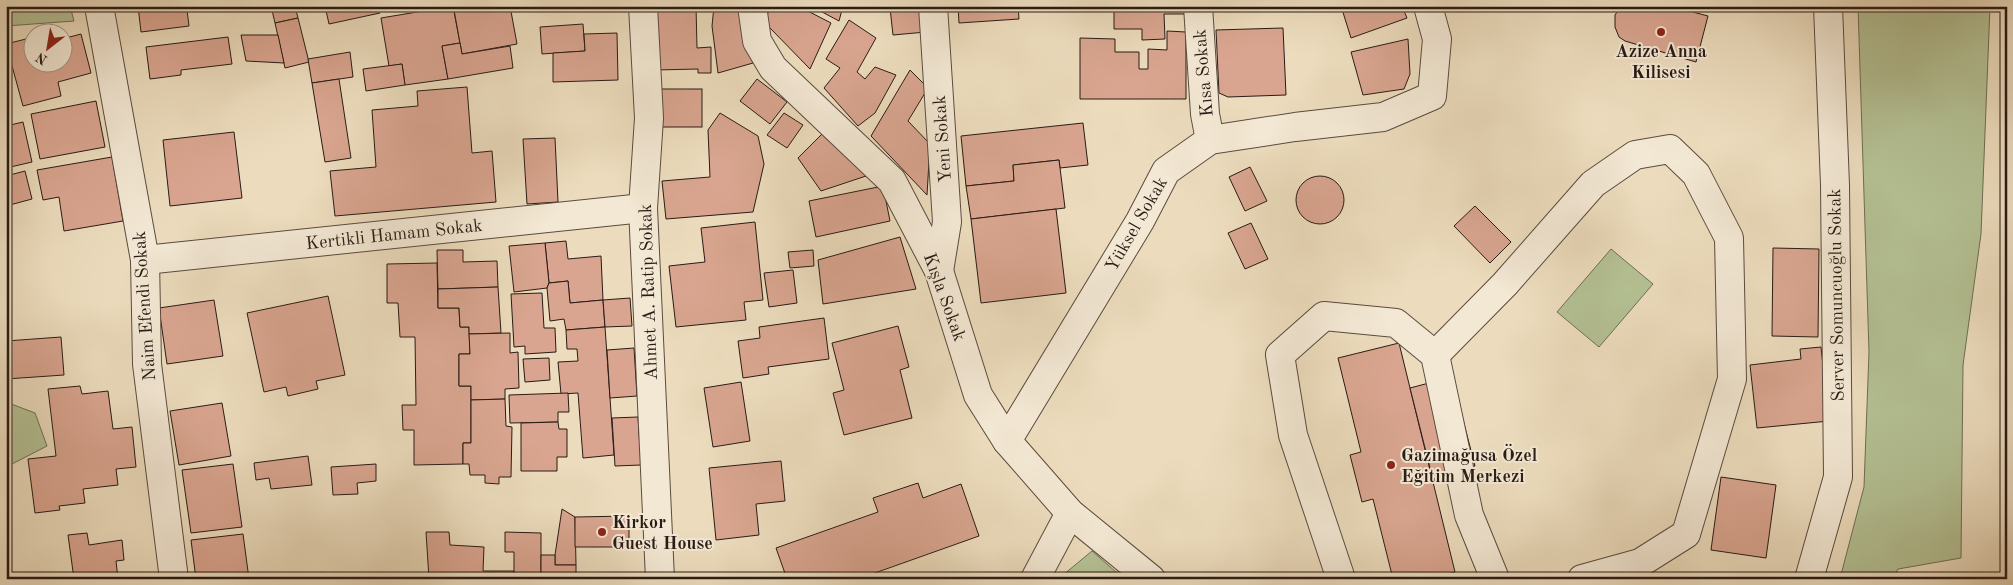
<svg xmlns="http://www.w3.org/2000/svg" width="2013" height="585" viewBox="0 0 2013 585" font-family="'Old Standard TT',serif">
<style>
.green{fill:#b4c194;stroke:#6e6e54}
.building{fill:#d9a590;stroke:#291b15}
.lines{fill:none;stroke-linecap:round;stroke-linejoin:round}
.minor-casing{stroke:#5a4b3f;stroke-width:30}
.minor{stroke:#f3e8d4;stroke-width:28}
.poi-dot{fill:#8f2418;stroke:#f3e8d4;stroke-width:2}
.labels{text-anchor:middle;stroke-width:4;stroke-linejoin:round;paint-order:stroke}
.poi-label{font-size:18px;font-weight:bold;fill:#291b15;stroke:#f3e8d4;text-anchor:start}
.street-label{font-size:18px;fill:#291b15;stroke:#f3e8d4}
</style>
<rect width="100%" height="100%" fill="#ecdcbd"/>
<filter id="stains"><feTurbulence type="fractalNoise" baseFrequency=".004" numOctaves="4"/><feColorMatrix values="0 0 0 0 .2 0 0 0 0 .09 0 0 0 0 .02 0 0 0 .5 -.17"/></filter>
<radialGradient id="worn" r=".72"><stop offset=".6" stop-color="#630" stop-opacity="0"/><stop offset="1" stop-color="#630" stop-opacity=".3"/></radialGradient>
<g class="green">
<polygon points="6,6 70,6 74,21 6,26"/>
<polygon points="1858,6 1990,6 1981,234 1963,365 1961,558 1898,569 1893,579 1838,579 1842,571 1864,487 1869,352"/>
<polygon points="1611,249 1653,284 1599,347 1557,312"/>
<polygon points="6,402 35,413 47,446 10,465 6,465"/>
<polygon points="1092,551 1124,579 1064,579 1063,575"/>
</g>
<g class="building">
<polygon points="138,6 216,6 187,10 189,26 141,32"/>
<polygon points="271,6 295,6 298,18 275,23"/>
<polygon points="325,6 378,6 380,13 329,24"/>
<polygon points="453,6 460,43 442,46 448,79 405,85 402,64 389,66 381,18"/>
<polygon points="477,6 510,6 517,44 462,54 454,10"/>
<polygon points="654,6 696,6 697,48 711,47 711,73 698,73 698,69 656,70"/>
<polygon points="714,6 743,6 742,31 753,63 718,73 712,26"/>
<polygon points="770,6 798,6 831,23 810,69 769,27 767,16"/>
<polygon points="811,6 843,6 839,21"/>
<polygon points="873,6 924,6 926,32 893,35 890,8 876,9"/>
<polygon points="958,6 1018,6 1019,19 959,23"/>
<polygon points="1114,6 1190,6 1190,14 1164,14 1165,39 1142,40 1142,29 1114,29"/>
<polygon points="1341,6 1402,6 1407,18 1351,38"/>
<polygon points="1621,6 1670,6 1708,16 1696,62 1625,41 1619,37 1615,27 1615,15"/>
<polygon points="298,18 309,62 285,68 275,23"/>
<polygon points="849,20 876,38 857,72 865,79 875,67 896,75 875,113 858,126 824,88 840,68 826,59"/>
<polygon points="583,24 585,51 542,54 540,27"/>
<polygon points="1283,28 1286,95 1228,97 1219,93 1216,30"/>
<polygon points="1167,31 1186,32 1186,99 1080,99 1080,38 1115,39 1115,52 1139,52 1139,69 1148,69 1148,49 1167,50"/>
<polygon points="617,33 618,80 553,82 553,53 585,51 584,34"/>
<polygon points="81,34 91,73 58,82 61,96 23,106 6,44 30,38 32,46 32,62 62,62 62,39"/>
<polygon points="241,35 278,35 284,63 246,61"/>
<polygon points="228,37 232,64 181,70 181,75 150,79 146,47"/>
<polygon points="1408,39 1410,74 1404,89 1363,95 1351,52"/>
<polygon points="460,43 462,54 510,46 513,68 448,79 442,46"/>
<polygon points="350,52 353,77 312,83 308,59"/>
<polygon points="402,64 405,85 366,91 363,69"/>
<polygon points="910,70 928,88 908,121 930,144 927,195 871,136"/>
<polygon points="339,79 351,158 325,162 312,83"/>
<polygon points="757,79 787,102 770,124 740,101"/>
<polygon points="467,87 472,153 492,151 496,202 335,216 330,171 376,167 372,110 418,106 417,91"/>
<rect x="660" y="89" width="42" height="38"/>
<polygon points="96,101 105,147 40,159 31,114"/>
<polygon points="720,113 758,136 764,164 753,212 666,219 662,181 710,177 708,130"/>
<polygon points="784,113 803,125 787,148 767,135"/>
<polygon points="23,122 32,162 6,168 6,126"/>
<polygon points="1083,123 1088,165 1060,168 1059,160 1013,165 1014,181 966,186 961,136"/>
<polygon points="825,131 869,175 821,191 798,158"/>
<polygon points="234,132 242,198 170,206 163,140"/>
<polygon points="555,138 558,202 527,204 523,139"/>
<polygon points="112,157 123,221 64,231 59,197 43,200 37,170"/>
<polygon points="1059,160 1065,208 971,219 966,186 1014,181 1013,165"/>
<polygon points="1250,167 1267,201 1245,211 1229,177"/>
<polygon points="25,171 32,199 6,206 6,176"/>
<circle cx="1320" cy="200" r="24"/>
<polygon points="883,186 890,221 816,237 809,201"/>
<polygon points="1475,206 1511,242 1490,263 1454,226"/>
<polygon points="1056,209 1066,293 981,303 971,219"/>
<polygon points="755,222 763,300 744,302 746,320 676,327 669,266 705,262 701,228"/>
<polygon points="1251,223 1268,259 1245,269 1228,233"/>
<polygon points="900,237 916,289 823,304 818,260"/>
<polygon points="566,241 568,259 601,256 603,300 570,303 568,281 549,283 545,243"/>
<polygon points="545,243 549,283 547,288 514,292 509,246"/>
<polygon points="1773,248 1819,249 1818,337 1772,336"/>
<polygon points="437,250 463,250 463,262 497,261 498,287 438,289"/>
<polygon points="813,250 814,266 790,268 788,252"/>
<polygon points="437,263 438,308 459,308 460,327 469,327 470,354 459,354 459,386 471,386 471,443 463,443 463,464 414,465 414,430 403,430 402,405 416,405 415,337 400,337 398,303 387,303 387,264"/>
<polygon points="793,270 797,303 769,307 764,273"/>
<polygon points="568,281 570,303 603,300 605,327 566,330 564,319 550,321 547,288 549,283"/>
<polygon points="498,287 501,333 469,334 469,327 460,327 459,308 438,308 438,289"/>
<polygon points="542,293 544,328 555,328 556,352 525,354 525,346 514,347 511,294"/>
<polygon points="328,296 345,375 316,381 318,389 288,396 286,387 264,392 247,313"/>
<polygon points="630,298 632,326 605,327 603,300"/>
<polygon points="214,300 223,356 167,364 159,308"/>
<polygon points="824,318 829,359 768,367 769,374 743,378 738,341 760,338 759,327"/>
<polygon points="898,326 909,367 900,370 912,418 844,435 833,393 844,390 832,343"/>
<polygon points="605,327 614,455 583,458 578,393 561,394 558,362 578,361 577,349 567,349 566,330"/>
<polygon points="510,333 510,353 518,352 519,388 505,389 505,399 471,400 471,386 459,386 459,354 470,354 469,334"/>
<polygon points="61,337 64,375 6,379 6,341"/>
<polygon points="1399,343 1455,572 1427,579 1393,579 1373,499 1362,502 1350,455 1361,452 1338,358"/>
<polygon points="1821,347 1829,421 1757,428 1750,365 1801,359 1800,349"/>
<polygon points="634,348 637,396 610,398 607,350"/>
<polygon points="549,358 550,380 525,382 523,359"/>
<polygon points="1452,377 1475,466 1432,476 1410,388"/>
<polygon points="741,382 750,441 713,447 704,388"/>
<polygon points="80,386 82,394 108,391 113,429 132,427 136,467 116,469 118,485 83,489 85,503 59,506 60,510 35,513 28,459 56,456 48,389"/>
<polygon points="568,393 569,412 558,412 558,422 510,423 509,395"/>
<polygon points="505,399 506,426 512,427 511,477 499,477 499,484 485,483 485,475 470,475 469,464 463,464 463,443 471,443 471,400"/>
<polygon points="222,403 231,456 179,465 170,411"/>
<polygon points="638,417 641,465 615,466 612,418"/>
<polygon points="558,422 559,429 567,429 567,457 557,457 557,471 521,471 521,423"/>
<polygon points="308,456 312,485 271,489 269,478 256,480 254,463"/>
<polygon points="781,461 785,501 756,504 759,535 716,540 709,468"/>
<polygon points="233,464 242,527 191,533 182,470"/>
<polygon points="376,464 376,481 357,483 358,494 333,495 331,467"/>
<polygon points="1721,477 1776,485 1766,558 1711,550"/>
<polygon points="918,483 923,498 961,484 979,536 858,579 787,579 776,548 878,512 873,498"/>
<polygon points="562,509 575,517 576,565 555,565 555,555"/>
<polygon points="629,516 629,547 575,547 575,517"/>
<polygon points="426,532 449,532 450,545 484,547 483,571 514,571 514,579 429,579"/>
<polygon points="505,532 541,533 541,579 514,579 514,552 505,552"/>
<polygon points="87,533 89,545 122,540 124,560 116,561 118,579 74,579 68,535"/>
<polygon points="243,534 249,579 196,579 191,540"/>
<polygon points="541,555 555,555 555,565 576,565 576,579 541,579"/>
<polygon points="323,573 324,579 289,579"/>
</g>
<g class="lines">
<g class="minor-casing">
<g id="minor">
<polyline points="99,6 145,260 147,364 174,579"/>
<polyline points="643,6 649,118 643,208 660,579"/>
<polyline points="752,6 757,41 773,68 892,181 939,271 978,395 1007,441 1070,513 1151,579"/>
<polyline points="933,6 947,222 939,271"/>
<polyline points="1198,6 1205,114 1210,140"/>
<polyline points="145,260 643,208"/>
<polyline points="1435,355 1505,284 1593,184 1635,155 1670,149 1696,174 1729,238 1732,379 1686,534 1640,563 1582,579"/>
<polyline points="1007,441 1140,221 1166,171 1210,140 1295,127 1383,117 1432,96 1437,39 1428,6"/>
<polyline points="1035,579 1070,513"/>
<polyline points="1341,579 1293,435 1280,355 1324,316 1396,323 1435,355 1469,515 1495,579"/>
<polyline points="1809,579 1838,477 1835,185 1828,6"/>
</g>
</g>
<use href="#minor" class="minor"/>
</g>
<g class="poi-dot">
<circle cx="1661" cy="32" r="5"/>
<circle cx="1391" cy="465" r="5"/>
<circle cx="602" cy="532" r="5"/>
</g>
<g class="labels">
<g class="poi-label">
<text x="1661" y="57" text-anchor="middle">Azize Anna<tspan x="1661" dy="21">Kilisesi</tspan></text>
<text x="1401" y="461">Gazimağusa Özel<tspan x="1401" dy="21">Eğitim Merkezi</tspan></text>
<text x="612" y="528">Kirkor<tspan x="612" dy="21">Guest House</tspan></text>
</g>
<g class="street-label">
<text transform="translate(1203 73) rotate(-95)" y="6">Kısa Sokak</text>
<text transform="translate(942 139) rotate(-94)" y="6">Yeni Sokak</text>
<text transform="translate(1136 224) rotate(-60)" y="6">Yüksel Sokak</text>
<text transform="translate(394 234) rotate(-6)" y="6">Kertikli Hamam Sokak</text>
<text transform="translate(648 292) rotate(-92)" y="6">Ahmet A. Ratip Sokak</text>
<text transform="translate(1836 295) rotate(-91)" y="6">Server Somuncuoğlu Sokak</text>
<text transform="translate(945 297) rotate(70)" y="6">Kışla Sokak</text>
<text transform="translate(144 306) rotate(-94)" y="6">Naim Efendi Sokak</text>
</g>
</g>
<rect width="2013" height="585" fill="none" stroke="#ecdcbd" stroke-width="25"/>
<rect x="8" y="8" width="1998" height="570" fill="none" stroke="#291b15" stroke-width="2.5"/>
<rect x="12" y="12" width="1988" height="560" fill="none" stroke="#291b15"/>
<g transform="translate(48 48) rotate(211)"><circle r="24" fill="#f3e8d4" stroke="#a29688"/>
<path d="M0-4L9 19L0 12L-9 19Z" fill="#8f2418"/>
<text y="-8" font-size="14" font-weight="bold" text-anchor="middle" fill="#291b15">N</text>
</g>
<rect width="100%" height="100%" filter="url(#stains)"/>
<rect width="100%" height="100%" fill="url(#worn)"/>
</svg>
